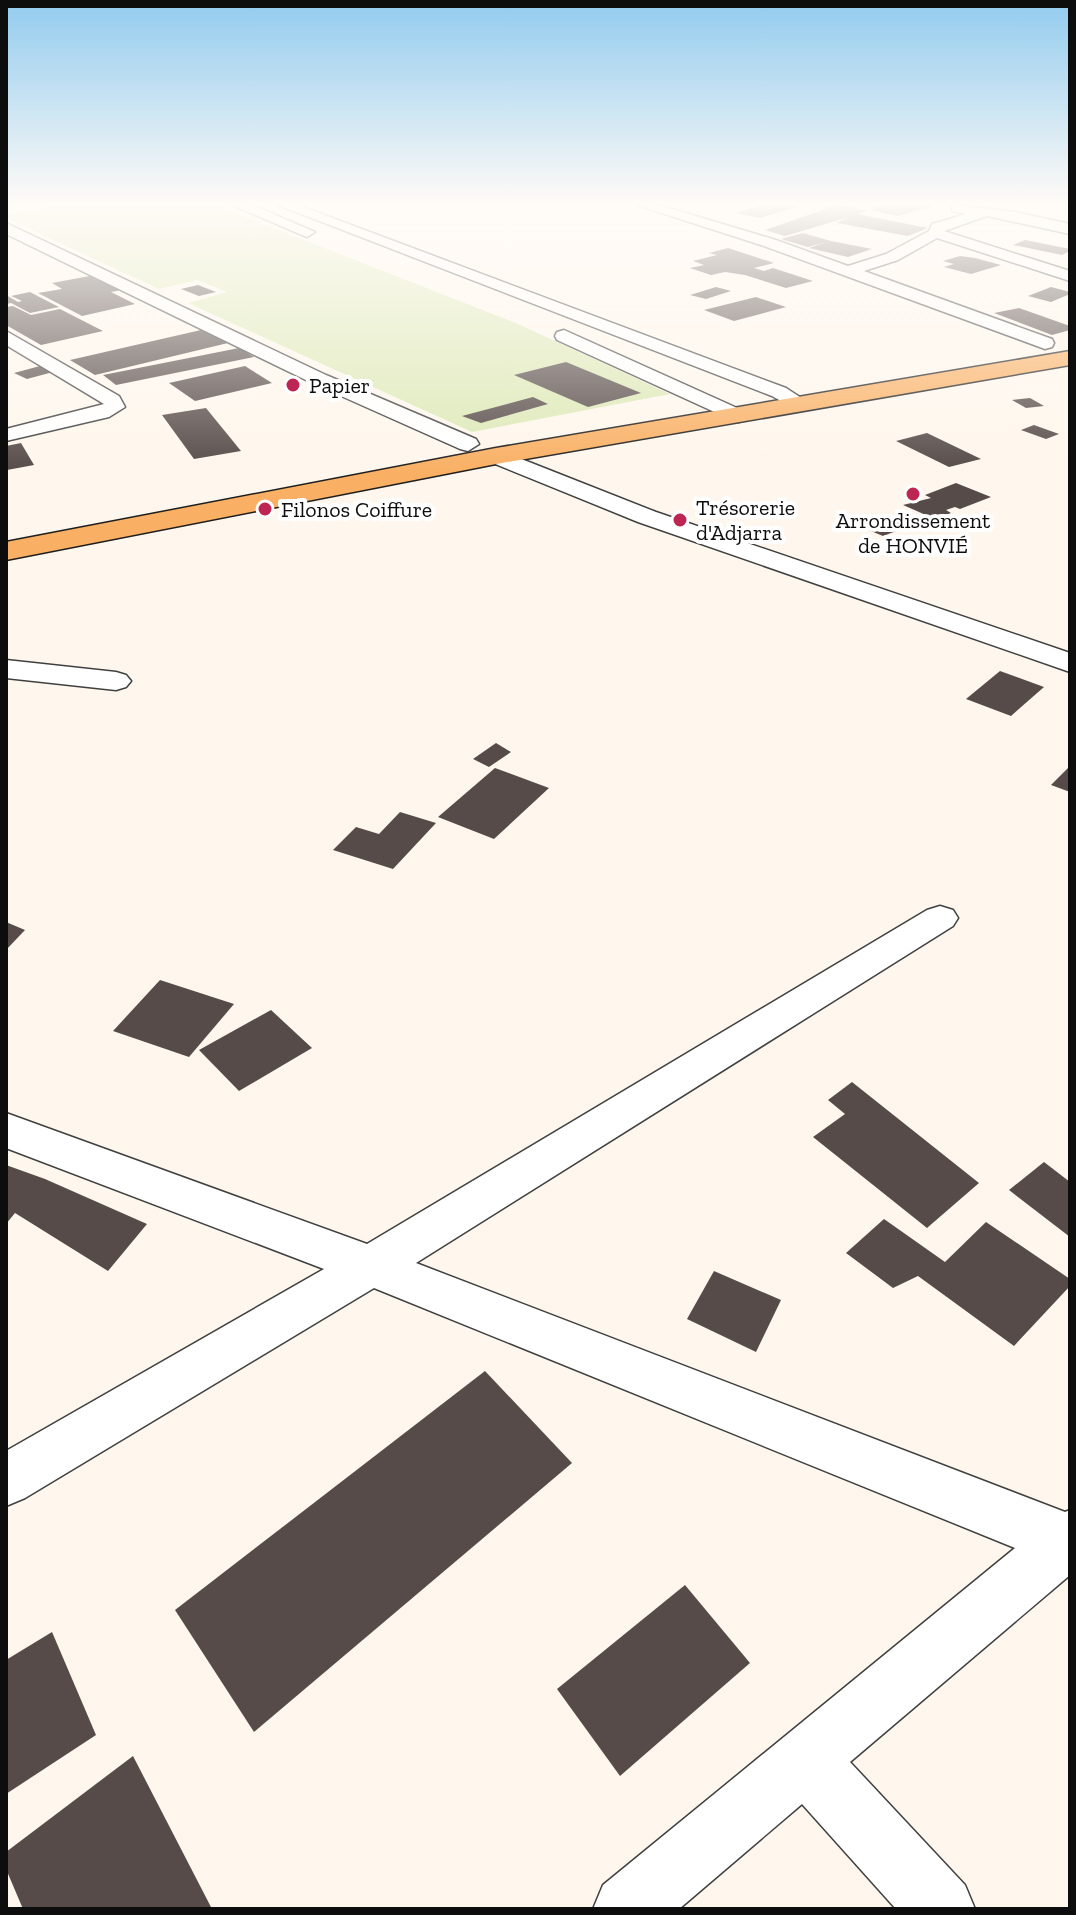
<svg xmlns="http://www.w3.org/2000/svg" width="1076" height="1915" viewBox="0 0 1076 1915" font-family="'Zilla Slab',serif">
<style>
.green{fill:#dde9b7}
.building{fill:#564b49}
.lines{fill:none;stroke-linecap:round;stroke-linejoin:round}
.street-casing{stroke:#404040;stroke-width:3}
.primary-casing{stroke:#1e1e1e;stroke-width:3}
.street{fill:#fff;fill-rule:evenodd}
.primary{fill:#f9b064;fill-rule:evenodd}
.poi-dot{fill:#bd2552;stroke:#fff;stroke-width:3}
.labels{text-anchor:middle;stroke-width:8;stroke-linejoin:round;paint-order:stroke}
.far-poi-label{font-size:22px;fill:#0d0d0d;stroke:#fff;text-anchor:start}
</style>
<rect width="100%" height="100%" fill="#fff7ed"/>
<polygon class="green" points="61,205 215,205 518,324 670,394 472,432 188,303 227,292 198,280 159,289 6,218 6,215"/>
<g class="building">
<polygon points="761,205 799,205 799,206 760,218 736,213"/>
<polygon points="837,205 869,211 857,214 928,228 908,236 837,223 849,217 785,236 765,230"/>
<polygon points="886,205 933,205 933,206 898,216 870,210"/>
<polygon points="803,233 831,241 872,249 848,257 809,248 826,242 808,247 781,239"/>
<polygon points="1025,240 1070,249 1070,251 1062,255 1013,245"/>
<polygon points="728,248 774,263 754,268 764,271 773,268 813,281 786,288 745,275 725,272 711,275 690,268 704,265 693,261 717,255 709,253"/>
<polygon points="960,256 975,258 1001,265 971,274 944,267 954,264 943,261"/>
<polygon points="95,275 122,290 111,292 135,304 82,316 38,293 62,289 52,283"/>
<polygon points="198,285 216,292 199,296 181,289"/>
<polygon points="716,287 731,291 706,299 690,295"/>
<polygon points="1051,287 1070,292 1070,294 1051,302 1028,296"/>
<polygon points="30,292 53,304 59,307 30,313 11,303 6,304 6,295 18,302 22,301 11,296"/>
<polygon points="756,297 786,307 734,321 704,310"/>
<polygon points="13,306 31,315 60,309 103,331 41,345 6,325 6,307"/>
<polygon points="1019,308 1070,326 1070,330 1052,335 994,313"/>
<polygon points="201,330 228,343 95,375 70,360"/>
<polygon points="239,348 254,357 116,385 103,375"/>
<polygon points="566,362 641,393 588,407 514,375"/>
<polygon points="40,366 53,372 27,379 14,373"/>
<polygon points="245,366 272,383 195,401 169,383"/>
<polygon points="533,397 548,404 481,423 462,416"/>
<polygon points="1030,398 1044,406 1026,408 1012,400"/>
<polygon points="206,408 241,451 194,459 162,415"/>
<polygon points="1034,425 1059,434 1046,439 1021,430"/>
<polygon points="927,433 981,459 949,467 896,441"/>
<polygon points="21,443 34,465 7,470 6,446"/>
<polygon points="956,483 991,497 960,509 955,507 946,510 951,513 935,519 903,505 931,498 925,495"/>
<polygon points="900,515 915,524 883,536 866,529"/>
<polygon points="1000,671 1044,687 1011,716 966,699"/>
<polygon points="496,743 511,752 489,767 473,759"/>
<polygon points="1070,766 1070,792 1051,785"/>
<polygon points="495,768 549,788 494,839 438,817"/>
<polygon points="400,812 436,823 393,869 333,850 356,827 379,834"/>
<polygon points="6,922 25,930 6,950"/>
<polygon points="160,980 234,1004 189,1057 113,1031"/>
<polygon points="271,1010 312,1048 239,1091 199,1050"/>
<polygon points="852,1082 979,1183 927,1228 813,1137 845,1114 828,1100"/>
<polygon points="1044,1162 1070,1182 1070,1237 1009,1190"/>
<polygon points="6,1165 45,1179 147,1224 108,1271 15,1213 6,1224"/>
<polygon points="884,1219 945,1262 986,1222 1070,1279 1070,1286 1014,1346 918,1276 893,1288 846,1253"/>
<polygon points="714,1271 781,1300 756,1352 687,1319"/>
<polygon points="485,1371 572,1463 254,1732 175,1610"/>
<polygon points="685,1585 750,1663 620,1776 557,1689"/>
<polygon points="52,1632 96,1735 6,1794 6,1660"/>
<polygon points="133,1756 212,1909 23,1909 6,1869 6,1852"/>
</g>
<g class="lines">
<g class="street-casing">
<g id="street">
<polygon points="232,205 252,205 315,232 307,237 302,235"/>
<polygon points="278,205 298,205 786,388 812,405 809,409 795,409 772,396"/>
<polygon points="637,205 659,205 776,240 848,266 886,254 929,231 932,224 966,214 952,211 952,205 1015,212 1070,224 1070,234 987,216 944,231 1070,271 1070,281 937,238 898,260 864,271 1052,339 1054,343 1052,347 1045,349 764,246"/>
<polygon points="6,223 326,375 476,439 479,444 468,451 460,449 312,383 6,234"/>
<polygon points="564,330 746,412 749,416 739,422 732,420 557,340 555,336 557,332"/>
<polygon points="6,331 119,396 125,407 109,417 6,441 6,429 104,404 6,345"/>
<polygon points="496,449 656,512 1070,653 1070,672 638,522 488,461 485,456"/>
<polygon points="6,660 116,672 126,675 131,681 126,687 116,690 6,678"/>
<polygon points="940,906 953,910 958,918 953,926 416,1263 1065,1512 1070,1510 1070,1575 850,1762 965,1885 975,1909 896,1909 802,1804 679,1909 593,1909 603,1885 1015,1548 374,1288 25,1498 6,1506 6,1451 324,1269 6,1148 6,1113 367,1244 927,910"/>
</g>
</g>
<g class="primary-casing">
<polygon id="primary" points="1070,351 1070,365 496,464 6,560 6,542 496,448"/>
</g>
<use href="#street" class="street"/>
<use href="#primary" class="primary"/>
</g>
<linearGradient id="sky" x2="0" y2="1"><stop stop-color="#92cbee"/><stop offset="0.43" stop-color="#fffbf7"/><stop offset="1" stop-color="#fffbf7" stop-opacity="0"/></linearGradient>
<rect width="1076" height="473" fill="url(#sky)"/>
<g class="poi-dot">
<circle cx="293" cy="385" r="8"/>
<circle cx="913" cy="494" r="8"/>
<circle cx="265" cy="509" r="8"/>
<circle cx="680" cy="520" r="8"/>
</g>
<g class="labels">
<g class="far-poi-label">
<text x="309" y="393">Papier</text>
<text x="696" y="515">Trésorerie<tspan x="696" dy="25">d'Adjarra</tspan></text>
<text x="281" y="517">Filonos Coiffure</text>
<text x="913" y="528" text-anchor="middle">Arrondissement<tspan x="913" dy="25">de HONVIÉ</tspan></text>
</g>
</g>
<rect width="1076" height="1915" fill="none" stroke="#0d0d0d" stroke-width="16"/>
</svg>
